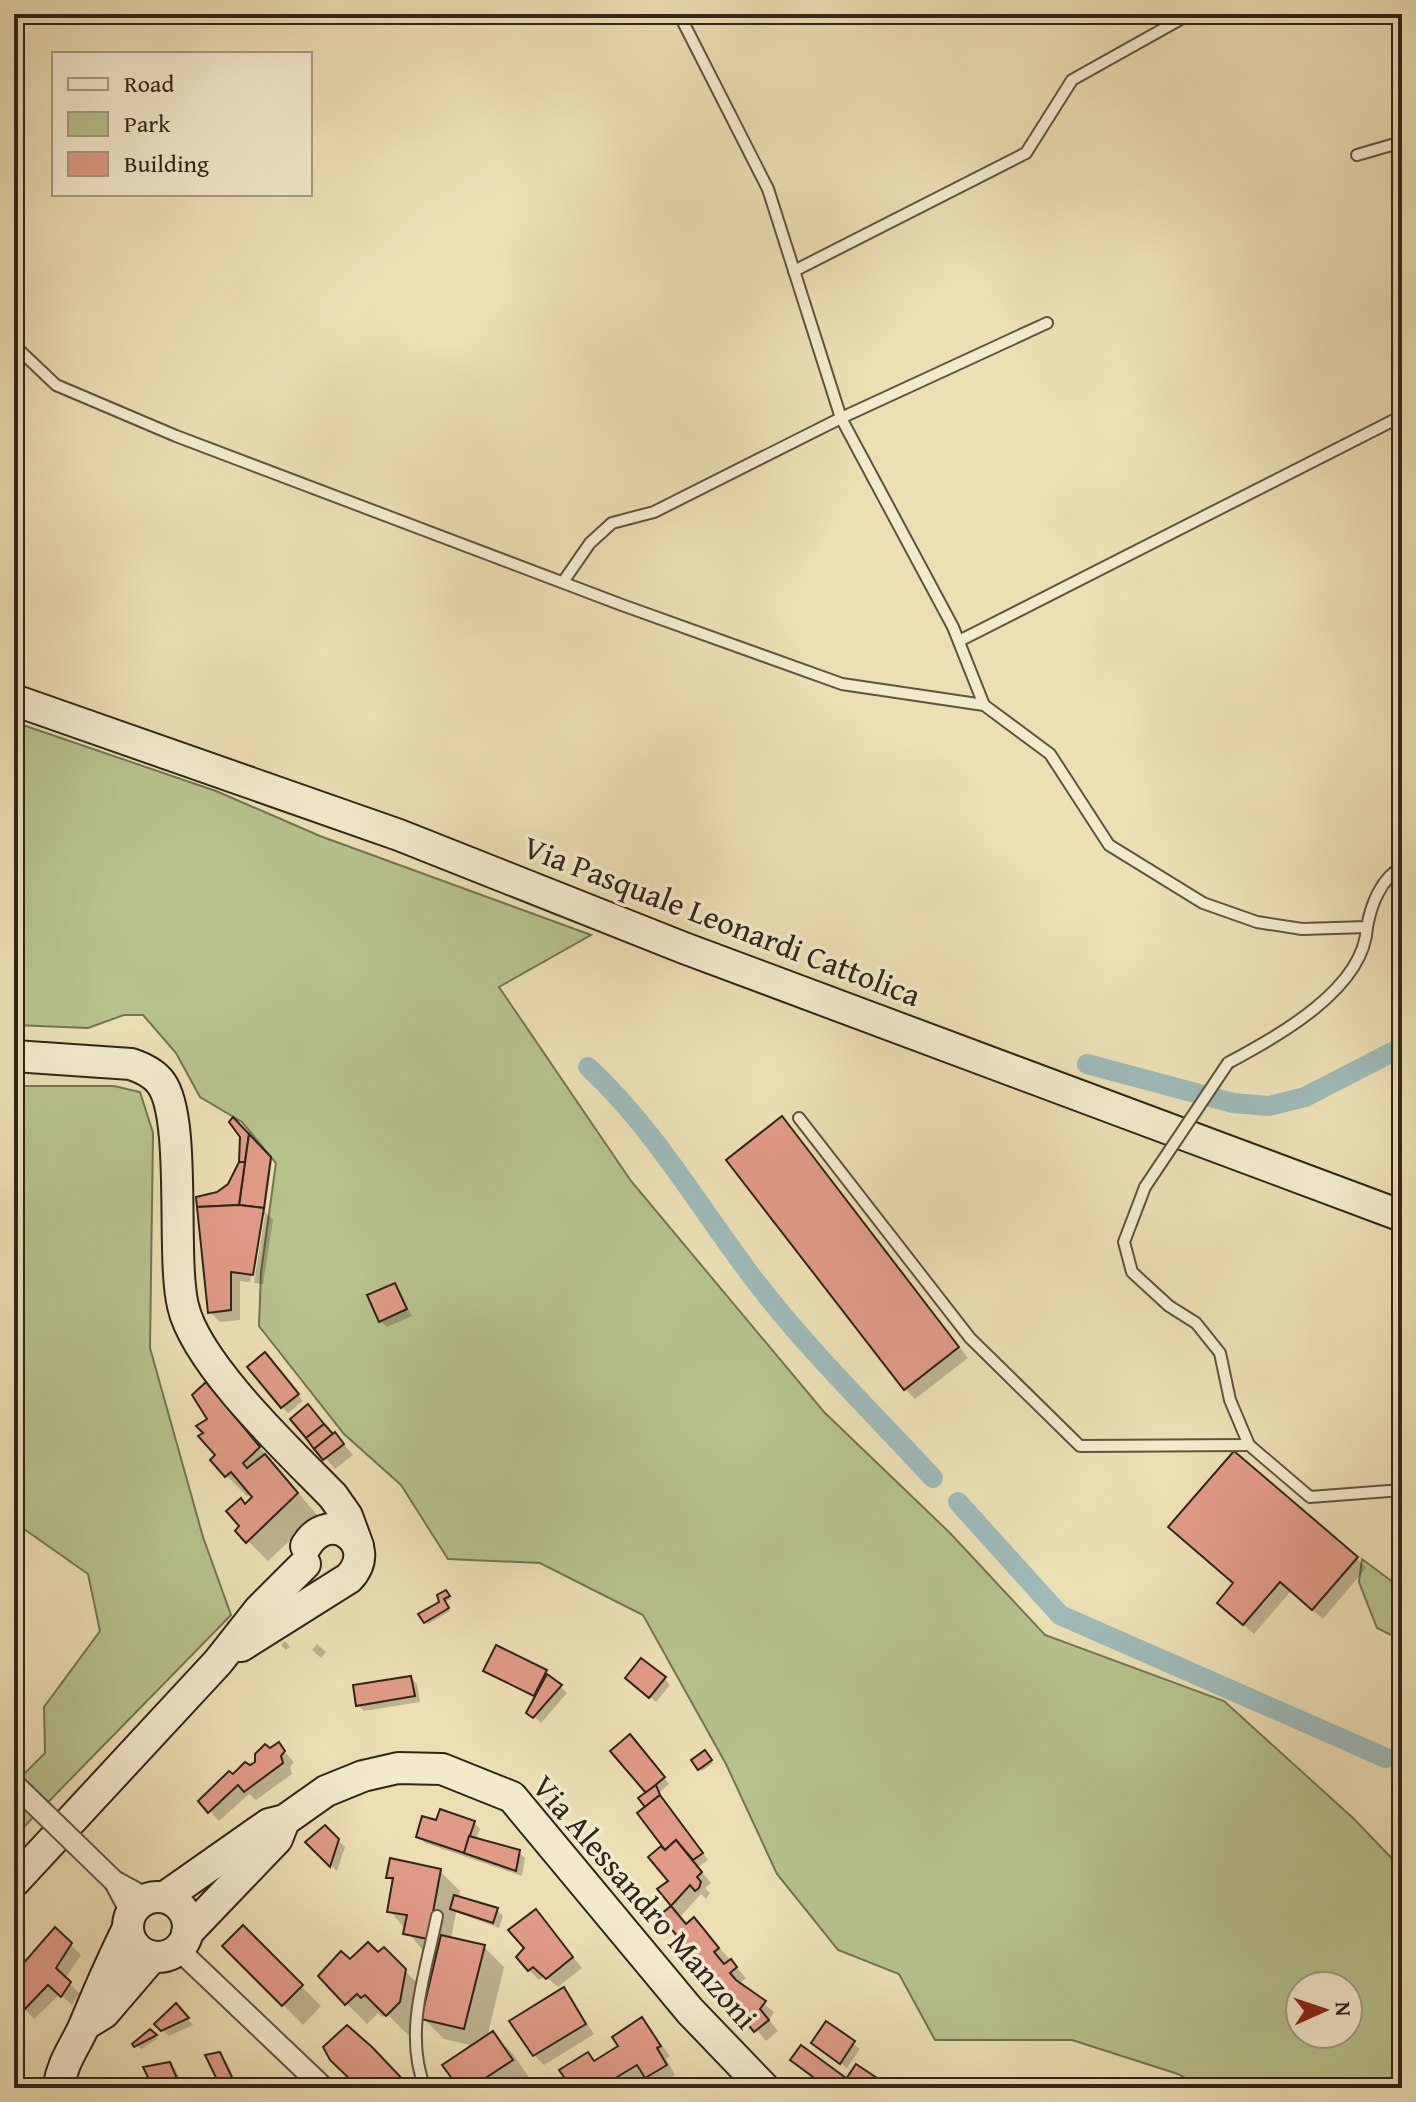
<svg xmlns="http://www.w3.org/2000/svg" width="1416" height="2102" viewBox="0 0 1416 2102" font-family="'Gentium Book Plus',serif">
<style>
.green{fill:#b7c28d;stroke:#737454;stroke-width:2;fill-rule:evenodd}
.shadow{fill:#0003}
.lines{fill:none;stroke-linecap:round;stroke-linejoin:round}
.canal{stroke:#9dbab8;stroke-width:20}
.building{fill:#e19a87;stroke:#2f251b;stroke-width:2}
.lane-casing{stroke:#5e5441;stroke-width:14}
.street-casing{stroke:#5e5441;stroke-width:24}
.secondary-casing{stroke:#2f251b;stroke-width:34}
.lane{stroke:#f3eace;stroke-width:10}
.street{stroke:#f3eace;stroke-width:20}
.secondary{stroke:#f3eace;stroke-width:30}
.lane-bridge-casing{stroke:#5e5441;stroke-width:14;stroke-linecap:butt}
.street-bridge-casing{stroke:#5e5441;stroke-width:24;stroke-linecap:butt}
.lane-bridge{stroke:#f3eace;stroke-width:10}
.street-bridge{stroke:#f3eace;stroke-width:20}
.labels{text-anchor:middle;stroke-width:7;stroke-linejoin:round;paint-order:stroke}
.street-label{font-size:32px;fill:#2f251b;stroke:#f3eace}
</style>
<rect width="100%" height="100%" fill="#ecdfb4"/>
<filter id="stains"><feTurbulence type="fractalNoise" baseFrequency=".0025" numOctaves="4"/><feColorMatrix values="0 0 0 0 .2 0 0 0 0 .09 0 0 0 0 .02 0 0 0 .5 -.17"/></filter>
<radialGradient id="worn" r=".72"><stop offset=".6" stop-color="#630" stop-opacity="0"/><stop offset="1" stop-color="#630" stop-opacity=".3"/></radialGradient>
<g class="green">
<path d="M14,722L216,791L320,836L591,935L499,987L631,1181L824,1412L950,1533L1045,1635L1224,1701L1354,1819L1402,1869V2088H1203L1178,2074L1072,2040H935L899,1974L838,1950L777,1874L726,1764L643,1615L540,1563L448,1559L401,1485L344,1434L259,1326L261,1272L276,1163L242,1122L200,1097L176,1053L143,1015H124L88,1028L14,1025ZM1300,1986H1348V2034H1300Z"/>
<polygon points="14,1086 114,1086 140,1092 153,1133 150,1348 203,1537 231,1615 14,1837 14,1784 45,1753 44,1707 100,1631 88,1574 14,1522"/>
<polygon points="1362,1559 1402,1589 1402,1633 1391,1635 1377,1628 1359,1582"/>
</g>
<g class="shadow">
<polygon points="233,1120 272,1161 265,1212 273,1220 263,1284 254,1283 265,1215 261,1215 250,1282 240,1281 240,1320 220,1322 210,1312 218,1194 238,1173 243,1145"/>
<polygon points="792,1129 968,1358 915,1399 905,1389"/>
<polygon points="395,1285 412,1316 387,1327 380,1321"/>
<polygon points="271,1361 303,1401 288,1413 282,1407"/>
<polygon points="206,1384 317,1515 268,1561 238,1531 245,1506 255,1497 251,1492 247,1496 226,1475 206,1433 209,1420"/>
<polygon points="292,1419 333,1436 335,1434 353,1455 335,1469"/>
<polygon points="1356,1558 1366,1568 1323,1619 1291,1591 1254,1634 1230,1613 1235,1584"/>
<polygon points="448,1595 451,1599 445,1602 450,1611 428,1624 425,1622 441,1603 439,1596"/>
<polygon points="285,1641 290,1647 286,1650 281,1645"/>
<polygon points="317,1644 326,1652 321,1658 312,1650"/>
<polygon points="497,1648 546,1672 567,1693 541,1723 528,1712 536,1699 486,1671"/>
<polygon points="411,1678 417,1684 420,1702 364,1711 358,1705"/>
<polygon points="664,1678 670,1685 656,1702 634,1684"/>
<polygon points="636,1743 669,1784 659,1793 661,1799 708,1860 698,1867 711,1883 705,1888 710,1893 706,1899 701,1894 680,1917 687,1925 704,1930 746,1978 739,1984 774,2012 769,2020 778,2031 766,2041 663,1915 674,1906 660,1890 670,1881 668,1855 648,1807 649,1793"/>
<polygon points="278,1745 294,1762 290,1767 292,1774 256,1800 249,1794 219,1821 210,1811 234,1777"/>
<polygon points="707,1755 713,1763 702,1771 700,1768"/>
<polygon points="474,1822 480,1829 476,1840 518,1852 525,1858 522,1876 425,1843 418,1836 437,1823"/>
<polygon points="325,1827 345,1847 337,1871 314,1848"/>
<polygon points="440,1871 460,1891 459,1898 497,1910 503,1916 499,1928 456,1912 451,1940 484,1947 504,1967 487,2038 493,2034 513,2054 532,2082 522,2088 461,2088 475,2046 444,2039 421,2016 420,2023 408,2035 387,2014 382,2017 378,2013 367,2024 320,1976 384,1950 429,1995 438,1957 426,1954 390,1911 394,1883 388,1877"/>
<polygon points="536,1911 582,1968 558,1987 545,1976 539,1980 529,1970 526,1948"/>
<polygon points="243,1928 321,2006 303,2025 225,1946"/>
<polygon points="56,1930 81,1955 65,1979 79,1993 72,2005 60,1994 34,2019 14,1998 14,1976"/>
<polygon points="564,1989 594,2034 544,2065 534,2055"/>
<polygon points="176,2006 193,2025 169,2036 157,2024"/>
<polygon points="642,2019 670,2056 666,2059 675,2075 657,2087 646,2075 625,2088 575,2088 588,2055 596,2063 621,2047"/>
<polygon points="827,2024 860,2049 847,2068 813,2043"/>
<polygon points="150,2032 157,2039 141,2049 135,2044"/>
<polygon points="219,2054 226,2061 239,2088 223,2088"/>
<polygon points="170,2064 176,2070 184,2088 156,2088"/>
<polygon points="545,2082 552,2088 535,2088"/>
</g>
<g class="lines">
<g class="canal">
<polyline points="1087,1064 1233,1103 1269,1106 1305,1097 1402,1047"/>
<path d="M588,1067C654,1128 699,1207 753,1278C807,1349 872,1412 933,1478"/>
<polyline points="958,1502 1060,1615 1386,1758"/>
</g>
</g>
<g class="building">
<polygon points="782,1116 959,1347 904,1390 726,1160"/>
<polygon points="233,1117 249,1134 245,1162 239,1162 240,1137 229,1122"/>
<polygon points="249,1134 271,1157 264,1208 239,1205"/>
<polygon points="239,1162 245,1162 239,1205 197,1207 196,1197 217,1192 228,1184"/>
<polygon points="239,1205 264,1208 253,1275 231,1272 231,1310 208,1313 197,1207"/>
<polygon points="395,1283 407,1309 379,1322 367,1295"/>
<polygon points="265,1352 299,1394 281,1408 247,1367"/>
<polygon points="206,1382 260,1447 243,1463 247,1468 265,1454 298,1493 246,1543 235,1531 239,1526 226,1511 241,1498 245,1504 252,1497 231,1472 225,1477 210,1460 215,1455 198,1436 203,1433 196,1426 207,1419 192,1395"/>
<polygon points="308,1404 324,1424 306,1438 290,1419"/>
<polygon points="324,1424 333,1434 314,1449 306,1438"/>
<polygon points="335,1432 344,1444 323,1460 314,1449"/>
<polygon points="1234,1451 1358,1557 1312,1610 1280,1582 1243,1625 1217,1603 1233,1583 1168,1527"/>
<polygon points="446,1590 450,1596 444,1599 449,1608 424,1623 418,1614 439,1602 437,1595"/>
<polygon points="496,1645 547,1670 534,1696 483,1671"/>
<polygon points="641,1658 666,1677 649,1698 625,1678"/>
<polygon points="547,1674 562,1685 533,1718 526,1713"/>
<polygon points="411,1676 415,1696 356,1706 353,1685"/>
<polygon points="630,1734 665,1777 646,1793 610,1751"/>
<polygon points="279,1742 285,1751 281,1756 283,1763 244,1792 238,1785 208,1813 198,1801 229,1771 233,1774 245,1762 250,1765 255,1762 255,1754 265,1744 270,1748"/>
<polygon points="705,1750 712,1760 698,1770 691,1760"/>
<polygon points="656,1785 660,1795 645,1807 638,1798"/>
<polygon points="660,1795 703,1853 693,1860 676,1840 665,1850 637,1813"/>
<polygon points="440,1809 475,1821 464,1853 416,1837 422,1816 436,1820"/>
<polygon points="325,1825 339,1839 330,1867 305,1842"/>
<polygon points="469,1836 520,1850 516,1871 464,1853"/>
<polygon points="676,1840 702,1872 697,1877 701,1882 699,1888 695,1891 690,1885 671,1906 657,1889 668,1881 648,1857 661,1846 665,1850"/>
<polygon points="390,1858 441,1869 428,1939 403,1934 407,1915 387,1912 393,1878 386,1878"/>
<polygon points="454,1895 498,1908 493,1923 450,1909"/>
<polygon points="671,1906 686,1924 694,1917 719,1948 714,1952 724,1964 731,1959 737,1967 730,1973 736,1980 766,2001 760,2009 769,2020 754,2032 660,1915"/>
<polygon points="536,1909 573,1957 546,1979 533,1967 528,1971 516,1957 524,1948 508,1930"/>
<polygon points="243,1925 303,1985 282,2006 222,1946"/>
<polygon points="55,1927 72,1943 56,1968 71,1982 61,1997 48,1985 23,2011 14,2001 14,1974"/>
<polygon points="441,1935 485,1945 464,2029 421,2019"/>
<polygon points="368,1942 378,1952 384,1947 406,1969 400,2002 386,2016 365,1995 361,1998 357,1994 345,2005 318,1976 341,1951 350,1959"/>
<polygon points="564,1987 586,2024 533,2056 509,2021"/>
<polygon points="176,2003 189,2018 161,2031 154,2024"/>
<polygon points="642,2017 661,2046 657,2048 667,2065 645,2078 637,2065 604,2085 605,2088 572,2088 559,2070 588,2052 594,2061 618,2046 612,2037"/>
<polygon points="826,2021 855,2041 840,2064 811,2043"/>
<polygon points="347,2025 372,2047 411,2088 359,2088 330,2060 323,2047"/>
<polygon points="150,2029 157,2035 134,2047 132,2044"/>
<polygon points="493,2031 513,2060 470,2088 459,2088 442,2065"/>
<polygon points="801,2045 846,2078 839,2088 828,2088 790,2060"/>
<polygon points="220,2052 237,2088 221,2088 205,2055"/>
<polygon points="170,2062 181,2088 153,2088 143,2067"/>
<polygon points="856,2064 889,2086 887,2088 840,2088"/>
</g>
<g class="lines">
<g class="lane-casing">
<g id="lane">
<polyline points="679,14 768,189 841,418 953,627 984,705"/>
<polyline points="1357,155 1402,142"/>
<polyline points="794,271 1026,153 1072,80 1190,14"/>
<path d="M14,345L56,385L176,436L622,605L842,684L984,705L1050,754L1109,845L1203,903L1257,922L1302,929L1367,927C1371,905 1381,878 1402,867"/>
<polyline points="563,582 590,543 612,523 654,512 841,418 1047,323"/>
<polyline points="959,641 1402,416"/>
<path d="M1228,1063C1278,1036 1364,989 1367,927"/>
<polyline points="799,1118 970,1338 1080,1446 1249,1445"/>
<polyline points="1145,1187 1124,1242 1132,1272 1169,1306 1196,1323 1220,1353 1230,1400 1249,1445 1310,1497 1402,1490"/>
<path d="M425,2088C403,2033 426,1972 437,1916"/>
</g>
</g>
<g class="street-casing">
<g id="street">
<polyline points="114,1881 147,1899"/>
<polyline points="116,1884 131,1912"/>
<polyline points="179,1950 324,2088"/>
</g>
</g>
<g class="secondary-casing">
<g id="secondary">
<polyline points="14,700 399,835 684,948 1402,1216"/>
<path d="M14,1056L131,1064C143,1068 154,1073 161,1083C187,1118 171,1256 183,1306C196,1364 290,1452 333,1496L347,1516L358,1546"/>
<path d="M241,1646L349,1578C381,1544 330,1506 306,1546"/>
<polyline points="14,1882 218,1662 259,1610 305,1564"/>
<circle cx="158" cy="1927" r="30"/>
<polyline points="165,1897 269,1824 285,1820 326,1791 363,1776 398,1768 442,1769 512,1797 690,2011 764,2088"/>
<polyline points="187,1933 277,1839 282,1826"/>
<polyline points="86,2024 104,2013 152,1957"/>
<path d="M58,2088C64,2058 74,2049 85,2024C98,1992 112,1961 127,1930"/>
</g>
</g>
<use href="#lane" class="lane"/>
<use href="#street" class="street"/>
<use href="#secondary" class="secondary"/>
<g class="lane-bridge-casing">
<polyline id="lane-bridge" points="1145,1187 1228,1063"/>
</g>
<g class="street-bridge-casing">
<polyline id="street-bridge" points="14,1784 114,1881"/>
</g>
<use href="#lane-bridge" class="lane-bridge"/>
<use href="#street-bridge" class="street-bridge"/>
</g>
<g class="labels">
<g class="street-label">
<text transform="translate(722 921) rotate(21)" y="11">Via Pasquale Leonardi Cattolica</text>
<text transform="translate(645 1902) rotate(49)" y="11">Via Alessandro Manzoni</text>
</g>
</g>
<rect width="1416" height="2102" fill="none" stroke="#ecdfb4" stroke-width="48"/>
<rect x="16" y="16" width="1384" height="2070" fill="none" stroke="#2f251b" stroke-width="4"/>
<rect x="24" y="24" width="1368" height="2054" fill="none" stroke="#2f251b" stroke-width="2"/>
<rect x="52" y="52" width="260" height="144" fill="#f3eace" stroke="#a59b86" stroke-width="2"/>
<rect x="68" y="78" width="40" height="12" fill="#f3eace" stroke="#a59b86" stroke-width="2"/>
<text x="124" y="92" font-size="24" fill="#2f251b">Road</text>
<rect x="68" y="112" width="40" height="24" fill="#b7c28d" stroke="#a59b86" stroke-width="2"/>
<text x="124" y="132" font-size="24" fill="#2f251b">Park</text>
<rect x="68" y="152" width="40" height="24" fill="#e19a87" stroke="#a59b86" stroke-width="2"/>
<text x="124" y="172" font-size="24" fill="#2f251b">Building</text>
<g transform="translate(1324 2010) rotate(87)"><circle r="38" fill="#f3eace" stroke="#a59b86" stroke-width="2"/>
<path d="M0-6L14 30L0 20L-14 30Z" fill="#8f2418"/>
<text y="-12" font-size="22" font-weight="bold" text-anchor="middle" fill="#2f251b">N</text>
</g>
<rect width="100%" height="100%" filter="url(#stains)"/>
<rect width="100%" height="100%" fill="url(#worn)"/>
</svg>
